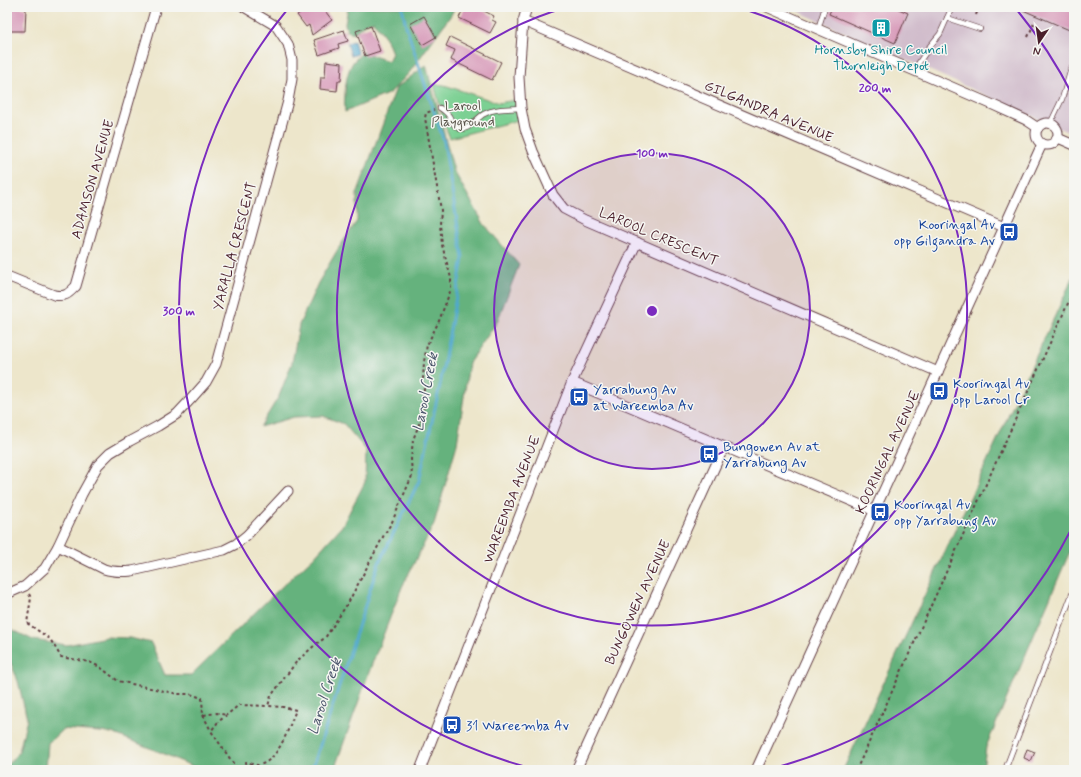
<svg xmlns="http://www.w3.org/2000/svg" width="1081" height="777" viewBox="0 0 1081 777" font-family="Mynerve,sans-serif">
<style>
.industrial{fill:#d1bdcc}
.green{fill:#7cd093;stroke:#63785f}
.forest{fill:#65b27d;stroke:#586854}
.water{fill:#50a8cd;stroke:#4d647c}
.lines{fill:none;stroke-linecap:round;stroke-linejoin:round}
.stream{stroke:#50a8cd;stroke-width:3}
.building{fill:#d694b6}
.service-casing{stroke:#623d43;stroke-width:6}
.minor-casing{stroke:#623d43;stroke-width:11}
.path{stroke:#623d43;stroke-width:2;stroke-dasharray:3 3;stroke-linecap:butt}
.service{stroke:#fff;stroke-width:4.5}
.minor{stroke:#fff;stroke-width:9}
.ring{fill:none;stroke:#7b2cbf;stroke-width:2}
.labels{text-anchor:middle;stroke-width:3;stroke-linejoin:round;paint-order:stroke}
.culture-label{font-size:14px;fill:#0d838f;stroke:#f6f6f2}
.park-label{font-size:14px;fill:#59544a;stroke:#f6f6f2}
.street-label{font-size:14px;fill:#4a1f2b;stroke:#f6f6f2}
.transit-label{font-size:14px;fill:#164399;stroke:#f6f6f2;text-anchor:start}
.water-label{font-size:15px;font-style:italic;fill:#4c566c;stroke:#f6f6f2}
.centre{fill:#7b2cbf;stroke:#f6f6f2;stroke-width:2}
.ring-label{font-size:12px;text-anchor:middle;font-weight:bold;fill:#7b2cbf;stroke:#f6f6f2;stroke-width:3;stroke-linejoin:round;paint-order:stroke}
</style>
<rect width="100%" height="100%" fill="#f6f6f2"/>
<filter id="ink" filterUnits="userSpaceOnUse"><feTurbulence type="fractalNoise" baseFrequency=".025" numOctaves="2"/><feDisplacementMap in="SourceGraphic" scale="8" xChannelSelector="R" yChannelSelector="G"/><feConvolveMatrix kernelMatrix="1 2 1 2 8 2 1 2 1" color-interpolation-filters="sRGB"/></filter>
<filter id="wash" filterUnits="userSpaceOnUse"><feTurbulence type="fractalNoise" baseFrequency=".012" numOctaves="4" result="noise"/><feDisplacementMap in="SourceGraphic" scale="16" xChannelSelector="R" yChannelSelector="G"/><feGaussianBlur stdDeviation="0.9" result="paint"/><feColorMatrix in="noise" values="0 0 0 0 0 0 0 0 0 0 0 0 0 0 0 0 0 1.4 0 .05"/><feComposite in="paint" operator="in"/></filter>
<g filter="url(#wash)">
<rect width="100%" height="100%" fill="#ede6cb"/>
<polygon class="industrial" points="788,7 1074,7 1074,126 1072,134"/>
<polygon class="green" points="434,84 444,85 499,103 520,99 522,119 450,138 445,126"/>
<g class="forest">
<path d="M348,7H455L451,15L409,73L390,93L345,112C344,99 345,75 352,64C354,60 359,56 363,52L388,61L392,53L386,38L373,21L363,25L354,33L347,31L345,24Z"/>
<polygon points="426,65 454,171 484,224 519,265 497,322 469,363 457,444 434,524 402,587 372,664 334,770 201,770 162,753 112,733 63,729 48,743 46,770 7,770 7,765 19,752 27,719 18,681 7,654 7,627 33,640 67,645 106,637 130,638 151,643 165,675 191,675 276,592 314,557 342,526 365,482 366,450 344,424 323,416 294,417 260,427 279,396 292,363 299,325 318,283 338,249 357,221 357,194 396,88"/>
<polygon points="1074,275 1074,542 986,747 983,770 843,770"/>
</g>
<polygon class="water" points="354,41 358,54 351,56 347,43"/>
<g class="lines">
<polyline class="stream" points="312,770 378,565 419,481 440,385 463,258 444,142 406,26 402,7"/>
</g>
<g id="blocks">
<g class="building">
<polygon points="9,7 26,8 25,31 9,31"/>
<polygon points="294,7 322,7 332,20 312,35 309,25 306,27 297,15 301,12"/>
<polygon points="464,7 476,7 494,16 492,20 496,22 490,33 459,18"/>
<polygon points="832,7 894,7 908,13 895,43 829,14"/>
<polygon points="1016,7 1074,7 1074,32"/>
<polygon points="424,16 436,37 422,45 410,24"/>
<polygon points="371,26 380,51 365,56 356,31"/>
<polygon points="344,30 348,41 338,44 339,48 319,55 314,40"/>
<polygon points="450,37 501,62 492,80 451,60 455,50 446,46"/>
<polygon points="326,61 342,63 341,81 338,81 337,91 320,89 321,77 325,77"/>
<polygon points="1027,749 1035,752 1031,761 1024,758"/>
</g>
</g>
</g>
<g filter="url(#ink)">
<use href="#blocks" fill-opacity="0" stroke="#623d43" stroke-width="1"/>
<g class="lines">
<g class="service-casing">
<g id="service">
<polyline points="947,18 980,29"/>
<polyline points="818,29 825,7"/>
<polyline points="914,70 930,46 940,34 952,7"/>
<path d="M440,108C443,110 447,113 449,116C452,121 453,126 458,128C468,133 476,118 484,114C495,108 508,109 521,108"/>
<polyline points="1050,124 1062,99 1071,69"/>
<polyline points="1005,770 1074,589"/>
</g>
</g>
<g class="minor-casing">
<g id="minor">
<polyline points="527,7 523,21 519,77 521,108 525,129 533,151 553,195 564,209 585,220 938,372"/>
<polyline points="767,7 991,104 1026,120 1038,128"/>
<polyline points="523,21 1004,227"/>
<circle cx="1047" cy="134" r="11"/>
<polyline points="1058,138 1074,145"/>
<path d="M7,276L54,295C66,297 68,294 76,286L156,7"/>
<polyline points="572,382 875,511"/>
<path d="M58,546L104,569C113,572 122,572 132,571L224,550L236,544L247,535L288,491"/>
<polyline points="7,594 25,586 45,568 58,546 82,494 98,465 110,453 130,441 158,426 177,414 191,399 206,382 216,364 288,101 292,79 292,60 288,44 276,26 244,7"/>
<polyline points="420,770 572,382 637,242"/>
<polyline points="576,770 724,447"/>
<polyline points="756,770 1042,144"/>
</g>
</g>
<g class="path">
<polyline points="976,15 979,7"/>
<polyline points="1028,37 1035,21"/>
<polyline points="29,594 31,598 27,623 50,639 61,657 89,662 100,667 118,681 178,694 190,694 202,698 203,715 217,713 226,715"/>
<polyline points="203,715 211,731"/>
<polyline points="233,770 233,763 211,731 218,722 239,705 268,706"/>
<path d="M247,770L246,762C250,763 255,765 258,765C279,762 289,726 296,710L283,707L268,706L271,696L297,661L316,644L325,638L348,603L384,535L392,522L412,476L411,459L413,440L424,411L423,401L424,390L423,379L424,362L427,345L439,321L451,289V278L442,245L440,224L441,210L425,118L426,113L434,110"/>
<polyline points="856,770 866,749 1074,290"/>
</g>
<use href="#service" class="service"/>
<use href="#minor" class="minor"/>
</g>
</g>
<circle cx="652" cy="311" r="158" fill="#7b2cbf" fill-opacity=".12"/>
<g class="ring">
<circle cx="652" cy="311" r="158"/>
<path d="M736 7A315 315 0 1 1 568 7"/>
<path d="M1073 526A473 473 0 0 1 766 770M538 770A473 473 0 0 1 287 10M1017 10A473 473 0 0 1 1073 96"/>
</g>
<defs>
<g id="building-square" transform="scale(1)"><rect x="-9" y="-9" width="18" height="18" rx="4" fill="#0f9aa8" stroke="#f6f6f2"/><path d="M-4-6H4V6H1V3H-1V6H-4ZM-2.5-4.3h1.7v1.8h-1.7ZM.8-4.3h1.7v1.8H.8ZM-2.5-1h1.7V.8h-1.7ZM.8-1h1.7V.8H.8Z" fill="#fff"/></g>
<g id="bus-square" transform="scale(1)"><rect x="-9" y="-9" width="18" height="18" rx="4" fill="#1a4fb4" stroke="#f6f6f2"/><path d="M-5-6H5V4H4V6H2V4H-2V6H-4V4H-5ZM-3.5-4V0h7V-4ZM-3.5 1.2v1.5H-2V1.2ZM2 1.2v1.5H3.5V1.2Z" fill="#fff"/></g>
</defs>
<g fill-rule="evenodd">
<use href="#building-square" x="881" y="28"/>
<use href="#bus-square" x="1009" y="232"/>
<use href="#bus-square" x="939" y="391"/>
<use href="#bus-square" x="579" y="397"/>
<use href="#bus-square" x="709" y="454"/>
<use href="#bus-square" x="880" y="512"/>
<use href="#bus-square" x="452" y="725"/>
</g>
<g class="labels">
<g class="culture-label">
<text x="881" y="54">Hornsby Shire Council<tspan x="881" dy="16">Thornleigh Depot</tspan></text>
</g>
<g class="park-label">
<text x="463" y="110">Larool<tspan x="463" dy="16">Playground</tspan></text>
</g>
<g class="street-label">
<text transform="translate(769 111) rotate(23)" y="5">GILGANDRA AVENUE</text>
<text transform="translate(92 179) rotate(-74)" y="5">ADAMSON AVENUE</text>
<text transform="translate(659 236) rotate(23)" y="5">LAROOL CRESCENT</text>
<text transform="translate(234 246) rotate(-75)" y="5">YARALLA CRESCENT</text>
<text transform="translate(887 452) rotate(-65)" y="5">KOORINGAL AVENUE</text>
<text transform="translate(511 499) rotate(-69)" y="5">WAREEMBA AVENUE</text>
<text transform="translate(637 602) rotate(-65)" y="5">BUNGOWEN AVENUE</text>
</g>
<g class="transit-label">
<text x="995" y="229" text-anchor="end">Kooringal Av<tspan x="995" dy="16">opp Gilgandra Av</tspan></text>
<text x="953" y="388">Kooringal Av<tspan x="953" dy="16">opp Larool Cr</tspan></text>
<text x="593" y="394">Yarrabung Av<tspan x="593" dy="16">at Wareemba Av</tspan></text>
<text x="723" y="451">Bungowen Av at<tspan x="723" dy="16">Yarrabung Av</tspan></text>
<text x="894" y="509">Kooringal Av<tspan x="894" dy="16">opp Yarrabung Av</tspan></text>
<text x="466" y="730">31 Wareemba Av</text>
</g>
<g class="water-label">
<text transform="translate(425 392) rotate(-79)" y="5">Larool Creek</text>
<text transform="translate(324 696) rotate(-72)" y="5">Larool Creek</text>
</g>
</g>
<circle cx="652" cy="311" r="6" class="centre"/>
<g class="ring-label">
<text x="875" y="92">200 m</text>
<text x="652" y="157">100 m</text>
<text x="179" y="315">300 m</text>
</g>
<rect width="1081" height="777" fill="none" stroke="#f6f6f2" stroke-width="24"/>
<g transform="translate(1039 42) rotate(193)" stroke="#f6f6f2" stroke-width="3" paint-order="stroke">
<path d="M0-3L7 15L0 10L-7 15Z" fill="#4a1f2b"/>
<text y="-6" font-size="11" font-weight="bold" text-anchor="middle" fill="#4a1f2b">N</text>
</g>
</svg>
